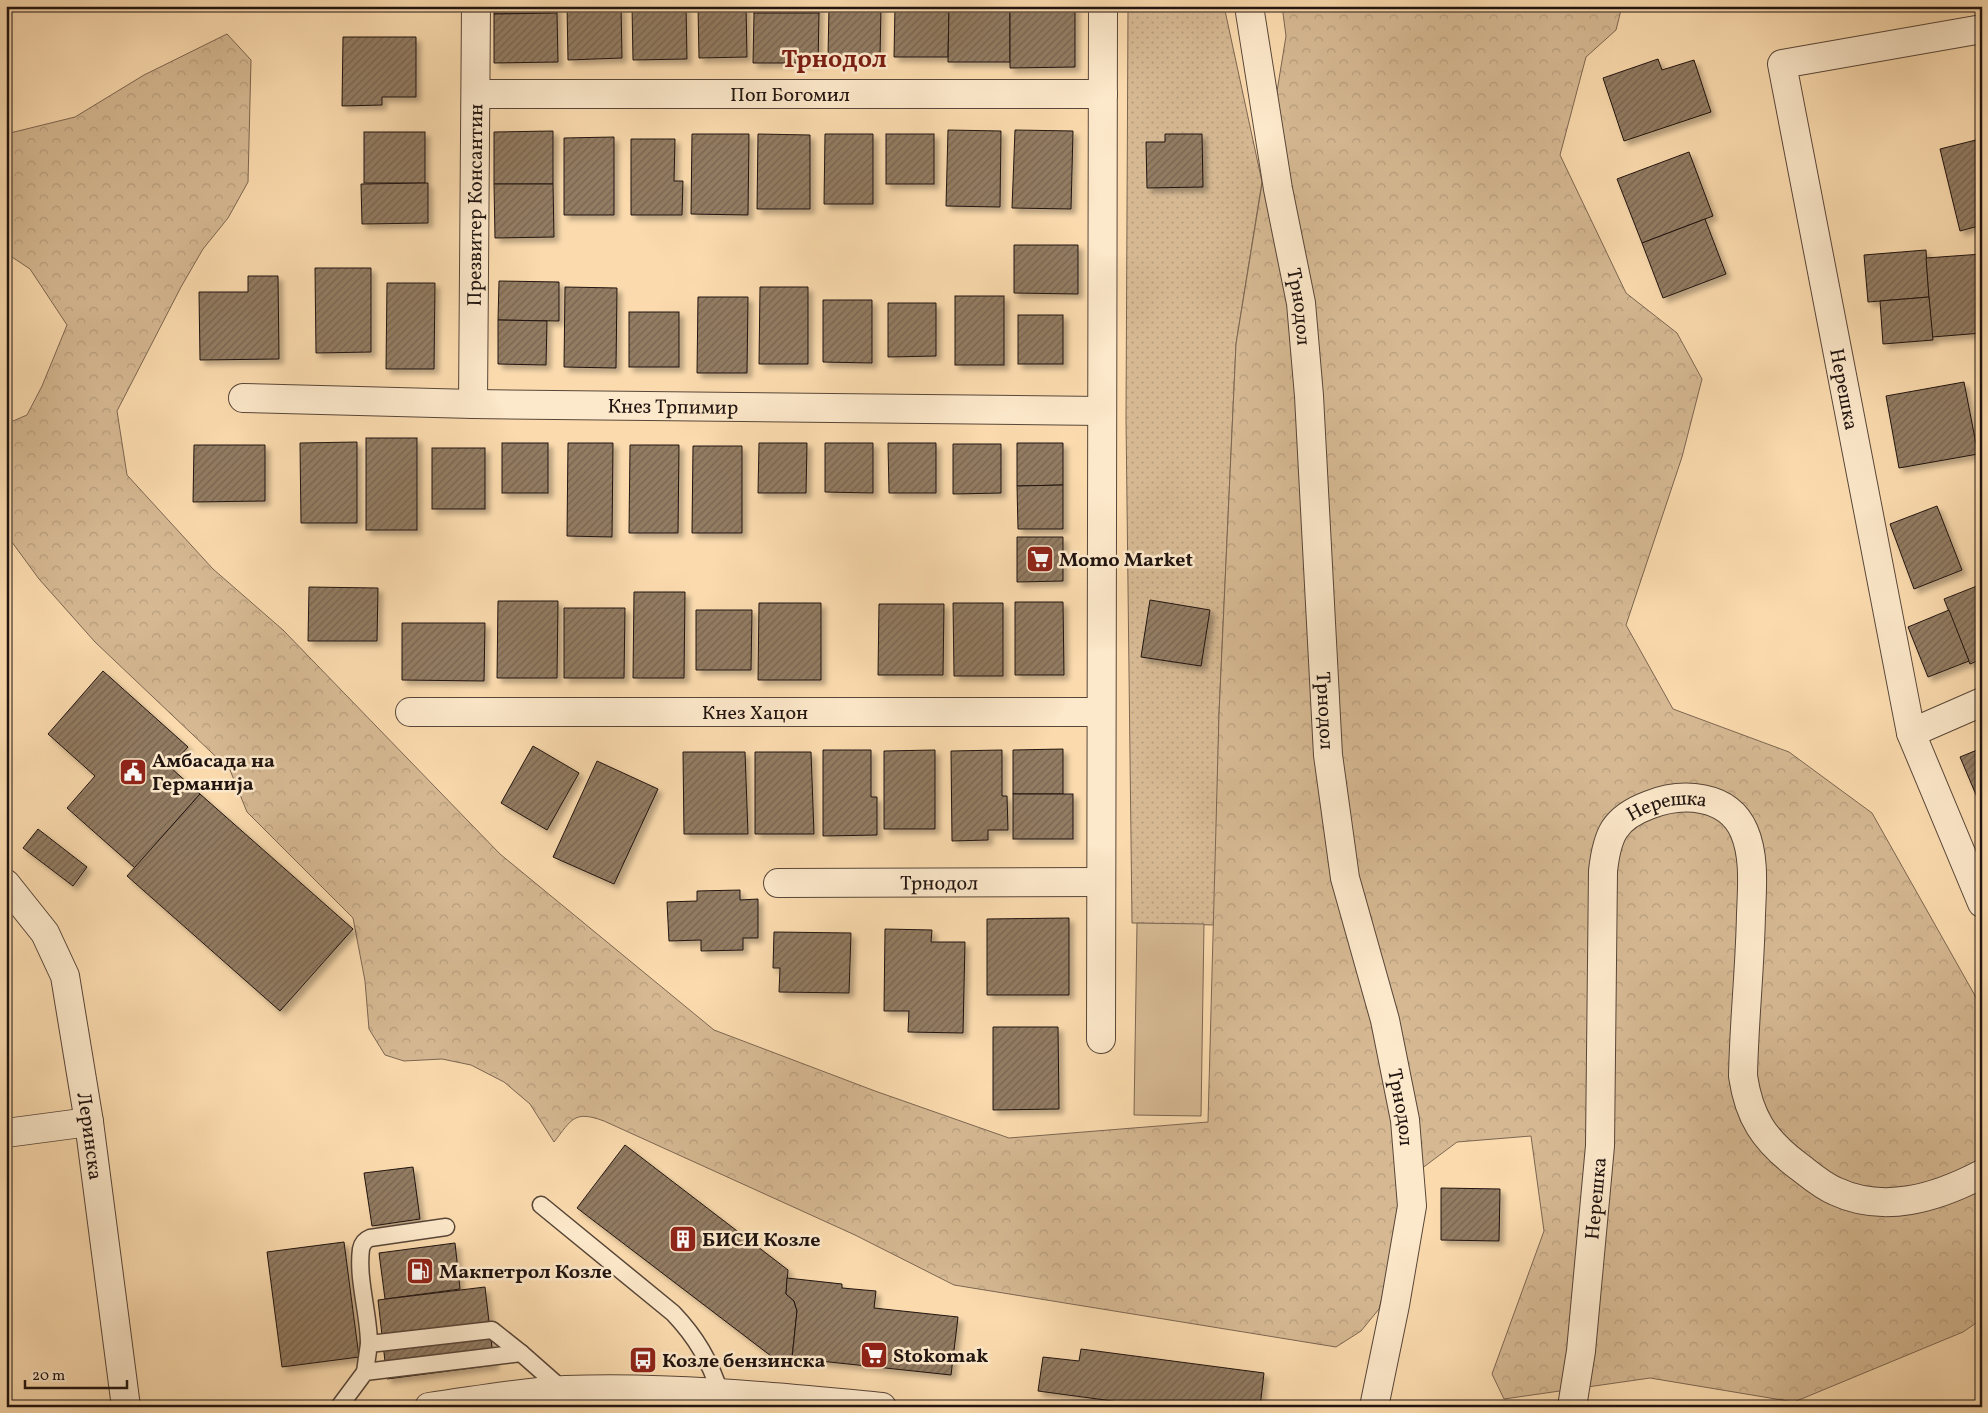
<svg xmlns="http://www.w3.org/2000/svg" width="1988" height="1413" viewBox="0 0 1988 1413" font-family="Vollkorn,serif">
<style>
.grass{fill:url(#grass-dots);stroke:#7c6652}
.forest{fill:url(#forest-crowns);stroke:#7c6652}
.park{fill:#d6b993;stroke:#7c6652}
.building{fill:url(#building-hatch);stroke:#211410;filter:url(#shadow)}
.lines{fill:none;stroke-linecap:round;stroke-linejoin:round}
.lane-casing{stroke:#584638;stroke-width:19}
.street-casing{stroke:#584638;stroke-width:30}
.lane{stroke:#fce8ca;stroke-width:16}
.street{stroke:#fce8ca;stroke-width:28}
.labels{text-anchor:middle;stroke-width:5;stroke-linejoin:round;paint-order:stroke}
.street-label{font-size:20px;fill:#211410;stroke:#fce8ca}
.poi-label{font-size:20px;font-weight:bold;fill:#211410;stroke:#fce8ca;text-anchor:start}
.district-label{font-size:25px;font-weight:bold;fill:#7a1f14;stroke:#fce8ca}
</style>
<defs>
<pattern id="grass-dots" width="8" height="8" patternUnits="userSpaceOnUse" patternTransform="scale(1.25)"><rect width="8" height="8" fill="#d6b993"/><path d="M2 2h.1M6 6h.1" fill="none" stroke="#b79e7e" stroke-width="1.8" stroke-linecap="round"/></pattern>
<pattern id="forest-crowns" width="20" height="18" patternUnits="userSpaceOnUse" patternTransform="scale(1.25)"><rect width="20" height="18" fill="#d6b993"/><path d="M2 6a3 3 0 1 1 6 0M12 15a3 3 0 1 1 6 0" fill="none" stroke="#b79e7e"/></pattern>
<pattern id="building-hatch" width="6" height="6" patternUnits="userSpaceOnUse" patternTransform="scale(1.25)"><rect width="6" height="6" fill="#927b62"/><path d="M-1 1l2-2M0 6l6-6M5 7l2-2" fill="none" stroke="#77644f"/></pattern>
<filter id="shadow"><feDropShadow dx="4.5" dy="4.5" stdDeviation="2.5" flood-color="#0004"/></filter>
</defs>
<rect width="100%" height="100%" fill="#fbdbae"/>
<filter id="stains"><feTurbulence type="fractalNoise" baseFrequency=".004" numOctaves="4"/><feColorMatrix values="0 0 0 0 .2 0 0 0 0 .09 0 0 0 0 .02 0 0 0 .5 -.17"/></filter>
<radialGradient id="worn" r=".72"><stop offset=".6" stop-color="#630" stop-opacity="0"/><stop offset="1" stop-color="#630" stop-opacity=".3"/></radialGradient>
<polygon class="grass" points="1128,6 1224,6 1262,182 1236,344 1219,714 1215,925 1132,923 1126,419"/>
<path class="forest" d="M1282,6H1622L1616,30L1586,57L1560,155L1626,293L1677,333L1702,379L1682,457L1626,625L1673,709L1789,752L1872,813L1982,1008V1319L1963,1332L1794,1402L1650,1378L1504,1399L1492,1374L1544,1231L1531,1136L1457,1142L1413,1175L1379,1309L1361,1331L1336,1347L954,1285L855,1235L604,1121C574,1110 572,1119 554,1142L530,1104L504,1082L471,1065L442,1059L404,1061L385,1055L369,1029L365,981L353,918L247,812L230,770L95,642L39,579L6,534V424L27,415L42,386L67,325L30,269L6,253V134L75,117L144,75L227,34L251,60L248,182L228,218L203,249L181,287L117,411L127,475L213,569L283,630L500,854L714,1030L875,1091L1009,1138L1208,1122L1219,714L1236,344L1286,36Z"/>
<polygon class="park" points="1137,923 1204,924 1201,1116 1134,1115"/>
<g class="building">
<polygon points="494,6 557,6 557,13 494,14"/>
<polygon points="567,6 621,6 622,58 568,60"/>
<polygon points="632,6 686,6 687,59 633,60"/>
<polygon points="698,6 746,6 747,57 699,58"/>
<rect x="754" y="6" width="65" height="7"/>
<polygon points="829,6 881,6 880,58 828,56"/>
<polygon points="895,6 949,6 948,57 894,57"/>
<polygon points="949,6 1010,6 1010,62 948,62"/>
<polygon points="1010,6 1075,6 1075,67 1010,68"/>
<polygon points="557,13 558,62 494,63 494,14"/>
<polygon points="754,13 819,13 818,63 753,63"/>
<polygon points="343,37 416,37 416,97 382,97 382,105 342,106"/>
<polygon points="1658,59 1662,70 1694,60 1711,112 1624,141 1603,78"/>
<polygon points="948,130 1001,131 1000,207 946,206"/>
<polygon points="1015,130 1073,131 1071,209 1012,208"/>
<polygon points="553,131 553,184 494,184 494,132"/>
<rect x="364" y="132" width="61" height="51"/>
<polygon points="692,134 749,134 748,215 691,214"/>
<polygon points="758,134 810,135 810,209 757,209"/>
<polygon points="825,134 873,134 873,204 824,204"/>
<rect x="886" y="134" width="48" height="50"/>
<polygon points="1165,134 1202,134 1203,187 1147,188 1146,142 1165,142"/>
<polygon points="614,137 614,215 564,215 564,138"/>
<polygon points="631,139 675,139 674,181 683,181 682,215 631,215"/>
<polygon points="1980,139 1982,148 1982,225 1960,231 1940,149"/>
<polygon points="1689,152 1713,216 1642,243 1617,179"/>
<polygon points="428,183 428,223 362,224 361,184"/>
<polygon points="494,184 553,184 554,237 495,238"/>
<polygon points="1705,219 1726,274 1663,298 1642,243"/>
<polygon points="1014,245 1078,245 1078,294 1014,293"/>
<polygon points="1926,250 1929,297 1868,302 1864,255"/>
<polygon points="1982,254 1982,333 1932,337 1926,258"/>
<polygon points="315,268 371,268 371,352 316,353"/>
<polygon points="248,276 278,276 279,359 200,360 199,292 248,292"/>
<polygon points="499,281 559,282 559,321 498,320"/>
<polygon points="387,283 435,283 434,369 386,369"/>
<polygon points="565,287 617,288 616,368 564,367"/>
<polygon points="760,287 808,287 808,364 759,364"/>
<rect x="955" y="296" width="49" height="69"/>
<polygon points="698,297 748,297 747,373 697,373"/>
<polygon points="1929,297 1933,340 1883,344 1880,301"/>
<polygon points="823,300 872,300 872,363 823,362"/>
<polygon points="888,303 936,303 936,356 888,357"/>
<rect x="629" y="312" width="50" height="55"/>
<rect x="1018" y="315" width="45" height="49"/>
<polygon points="498,320 547,321 546,365 498,364"/>
<polygon points="1964,382 1978,454 1899,468 1886,396"/>
<rect x="366" y="438" width="51" height="92"/>
<polygon points="357,442 357,523 301,523 300,443"/>
<rect x="502" y="443" width="46" height="50"/>
<polygon points="568,443 613,443 612,537 567,536"/>
<polygon points="759,443 807,443 806,493 758,493"/>
<polygon points="825,443 873,443 873,493 825,492"/>
<polygon points="888,443 936,443 936,493 889,493"/>
<polygon points="1017,443 1063,443 1063,485 1017,486"/>
<polygon points="953,444 1001,444 1001,493 953,494"/>
<polygon points="194,445 265,445 265,501 193,502"/>
<polygon points="630,445 679,445 678,533 629,533"/>
<polygon points="693,446 742,446 742,533 692,533"/>
<rect x="432" y="448" width="53" height="61"/>
<polygon points="1063,485 1063,529 1018,529 1017,486"/>
<polygon points="1937,506 1962,570 1914,589 1890,524"/>
<polygon points="1017,537 1063,537 1063,581 1017,582"/>
<polygon points="1982,584 1982,659 1970,664 1944,599"/>
<polygon points="309,587 378,588 377,641 308,641"/>
<polygon points="634,592 685,592 684,678 633,678"/>
<polygon points="1150,600 1210,610 1201,666 1141,657"/>
<polygon points="498,601 558,601 557,678 497,678"/>
<polygon points="1015,602 1063,602 1064,675 1015,675"/>
<polygon points="759,603 821,603 821,680 758,680"/>
<polygon points="953,603 1003,603 1003,676 954,676"/>
<polygon points="879,604 944,604 943,675 878,675"/>
<polygon points="564,608 625,608 624,678 564,678"/>
<polygon points="696,610 752,610 751,670 696,670"/>
<polygon points="1949,610 1969,661 1928,677 1908,627"/>
<polygon points="402,623 485,623 484,681 402,680"/>
<polygon points="103,671 188,747 170,767 200,794 135,868 67,808 95,776 48,734"/>
<polygon points="533,746 579,773 547,830 501,803"/>
<polygon points="1982,748 1982,809 1960,757"/>
<polygon points="1063,749 1063,794 1013,794 1013,750"/>
<polygon points="823,750 871,750 871,797 877,797 877,835 823,836"/>
<polygon points="935,750 935,829 884,829 884,751"/>
<polygon points="1002,750 1002,796 1007,796 1008,830 988,830 988,840 952,841 951,751"/>
<polygon points="683,752 745,752 748,834 684,834"/>
<polygon points="755,752 811,752 814,834 755,834"/>
<polygon points="597,761 658,789 614,884 553,857"/>
<polygon points="200,794 353,929 280,1011 127,876"/>
<rect x="1013" y="794" width="60" height="45"/>
<polygon points="38,829 87,867 73,886 23,848"/>
<polygon points="740,890 740,900 758,899 758,938 743,938 743,950 701,951 701,940 669,941 667,902 697,901 697,891"/>
<polygon points="1069,918 1069,995 987,995 987,919"/>
<polygon points="885,929 932,930 931,942 965,942 963,1033 908,1032 909,1011 884,1011"/>
<polygon points="774,932 851,933 849,993 779,992 780,968 773,968"/>
<polygon points="993,1027 1058,1027 1059,1109 993,1110"/>
<polygon points="625,1145 788,1270 786,1294 794,1301 797,1311 792,1358 771,1356 577,1208"/>
<polygon points="413,1167 420,1219 372,1226 364,1173"/>
<polygon points="1441,1188 1500,1189 1499,1241 1441,1240"/>
<polygon points="344,1242 359,1357 282,1367 267,1252"/>
<polygon points="455,1243 460,1289 385,1299 379,1253"/>
<polygon points="787,1278 842,1284 842,1288 876,1291 874,1308 958,1317 951,1375 792,1358 797,1311 794,1301 786,1294"/>
<polygon points="485,1287 494,1365 387,1379 378,1300"/>
<polygon points="1081,1349 1264,1373 1260,1407 1157,1407 1038,1391 1043,1357 1079,1361"/>
</g>
<g class="lines">
<g class="lane-casing">
<g id="lane">
<path d="M541,1205L673,1313C696,1337 710,1361 720,1393"/>
<path d="M369,1344C369,1314 357,1279 361,1249C362,1244 365,1240 370,1238L446,1227"/>
<polyline points="365,1372 369,1344 492,1330 521,1353"/>
<polyline points="339,1407 365,1372 521,1353 563,1390"/>
</g>
</g>
<g class="street-casing">
<g id="street">
<path id="s1" d="M1249,6L1278,189L1301,303L1309,396L1328,755L1345,878L1385,1020L1405,1120L1412,1206L1395,1305L1374,1407"/>
<path id="s2" d="M1982,29L1782,64L1911,733L1982,903"/>
<path id="s3" d="M476,94H1103"/>
<path id="s4" d="M243,398L473,404L1102,411"/>
<path id="s5" d="M473,404L476,6"/>
<path id="s6" d="M410,712H1100"/>
<polyline points="1911,733 1982,702"/>
<path id="s7" d="M778,883L1101,882"/>
<path id="s8" d="M6,884L45,933L65,976L89,1122L126,1407"/>
<polyline points="1101,1039 1103,6"/>
<polyline points="6,1133 89,1122"/>
<path d="M429,1407C474,1401 520,1392 565,1390C671,1386 777,1397 882,1407"/>
<path id="s9" d="M1572,1407L1581,1351L1600,1146L1603,871C1607,835 1614,818 1649,805C1682,792 1728,794 1744,831C1755,856 1752,888 1751,914C1750,968 1744,1022 1743,1076C1749,1117 1764,1140 1797,1165C1809,1174 1821,1185 1835,1191C1884,1214 1936,1198 1982,1174"/>
</g>
</g>
<use href="#lane" class="lane"/>
<use href="#street" class="street"/>
</g>
<defs>
<g id="supermarket-square" transform="scale(1.4375)"><rect x="-9" y="-9" width="18" height="18" rx="4" fill="#8f2418" stroke="#fce8ca"/><path d="M-6-5.5h2.5l.6 2H6L4.5 2H-2.5L-4.4-4H-6ZM-1.5 3.2a1.3 1.3 0 1 0 .1 0ZM3 3.2a1.3 1.3 0 1 0 .1 0Z" fill="#fff"/></g>
<g id="civic-square" transform="scale(1.4375)"><rect x="-9" y="-9" width="18" height="18" rx="4" fill="#8f2418" stroke="#fce8ca"/><path d="M-.6-6.5H3V-4.5H.6V-3L4-1V1h2V6H-6V1h2V-1L-.6-3ZM-1.2 2.5V6h2.4V2.5Z" fill="#fff"/></g>
<g id="building-square" transform="scale(1.4375)"><rect x="-9" y="-9" width="18" height="18" rx="4" fill="#8f2418" stroke="#fce8ca"/><path d="M-4-6H4V6H1V3H-1V6H-4ZM-2.5-4.3h1.7v1.8h-1.7ZM.8-4.3h1.7v1.8H.8ZM-2.5-1h1.7V.8h-1.7ZM.8-1h1.7V.8H.8Z" fill="#fff"/></g>
<g id="fuel-square" transform="scale(1.4375)"><rect x="-9" y="-9" width="18" height="18" rx="4" fill="#8f2418" stroke="#fce8ca"/><path d="M-5.5-6h7V0h2V4h1.3V-2.5L3-4.5l.8-.8L6-3V5H2.5V1h-1V6h-7ZM-4.2-4.7v3.2H.2V-4.7Z" fill="#fff"/></g>
<g id="bus-square" transform="scale(1.4375)"><rect x="-9" y="-9" width="18" height="18" rx="4" fill="#8f2418" stroke="#fce8ca"/><path d="M-5-6H5V4H4V6H2V4H-2V6H-4V4H-5ZM-3.5-4V0h7V-4ZM-3.5 1.2v1.5H-2V1.2ZM2 1.2v1.5H3.5V1.2Z" fill="#fff"/></g>
</defs>
<g fill-rule="evenodd">
<use href="#supermarket-square" x="1040" y="559"/>
<use href="#civic-square" x="133" y="772"/>
<use href="#building-square" x="683" y="1239"/>
<use href="#fuel-square" x="420" y="1271"/>
<use href="#supermarket-square" x="874" y="1355"/>
<use href="#bus-square" x="643" y="1360"/>
</g>
<g class="labels">
<g class="street-label">
<text dy="7" stroke="none"><textPath href="#s3" startOffset="314">Поп Богомил</textPath></text>
<text dy="7" stroke="none"><textPath href="#s5" startOffset="199">Презвитер Консантин</textPath></text>
<text dy="7" stroke="none"><textPath href="#s1" startOffset="305">Трнодол</textPath></text>
<text dy="7" stroke="none"><textPath href="#s2" startOffset="534">Нерешка</textPath></text>
<text dy="7" stroke="none"><textPath href="#s4" startOffset="430">Кнез Трпимир</textPath></text>
<text dy="7" stroke="none"><textPath href="#s1" startOffset="710">Трнодол</textPath></text>
<text dy="7" stroke="none"><textPath href="#s6" startOffset="345">Кнез Хацон</textPath></text>
<text dy="7" stroke="none"><textPath href="#s9" startOffset="642">Нерешка</textPath></text>
<text dy="7" stroke="none"><textPath href="#s7" startOffset="161">Трнодол</textPath></text>
<text dy="7" stroke="none"><textPath href="#s1" startOffset="1115">Трнодол</textPath></text>
<text dy="7" stroke="none"><textPath href="#s8" startOffset="272">Леринска</textPath></text>
<text dy="7" stroke="none"><textPath href="#s9" startOffset="210">Нерешка</textPath></text>
</g>
<g class="poi-label">
<text x="1059" y="566">Momo Market</text>
<text x="152" y="767">Амбасада на<tspan x="152" dy="23">Германија</tspan></text>
<text x="702" y="1246">БИСИ Козле</text>
<text x="439" y="1278">Макпетрол Козле</text>
<text x="893" y="1362">Stokomak</text>
<text x="662" y="1367">Козле бензинска</text>
</g>
<g class="district-label">
<text x="834" y="67">Трнодол</text>
</g>
</g>
<rect width="1988" height="1413" fill="none" stroke="#fbdbae" stroke-width="25"/>
<rect x="8" y="8" width="1973" height="1398" fill="none" stroke="#211410" stroke-width="2.5"/>
<rect x="12" y="12" width="1963" height="1388" fill="none" stroke="#211410"/>
<path d="M25 1380v8h102v-8" fill="none" stroke="#211410" stroke-width="2.5"/>
<text x="32" y="1380" font-size="15" fill="#211410" stroke="#fce8ca" stroke-width="4" paint-order="stroke">20 m</text>
<rect width="100%" height="100%" filter="url(#stains)"/>
<rect width="100%" height="100%" fill="url(#worn)"/>
</svg>
